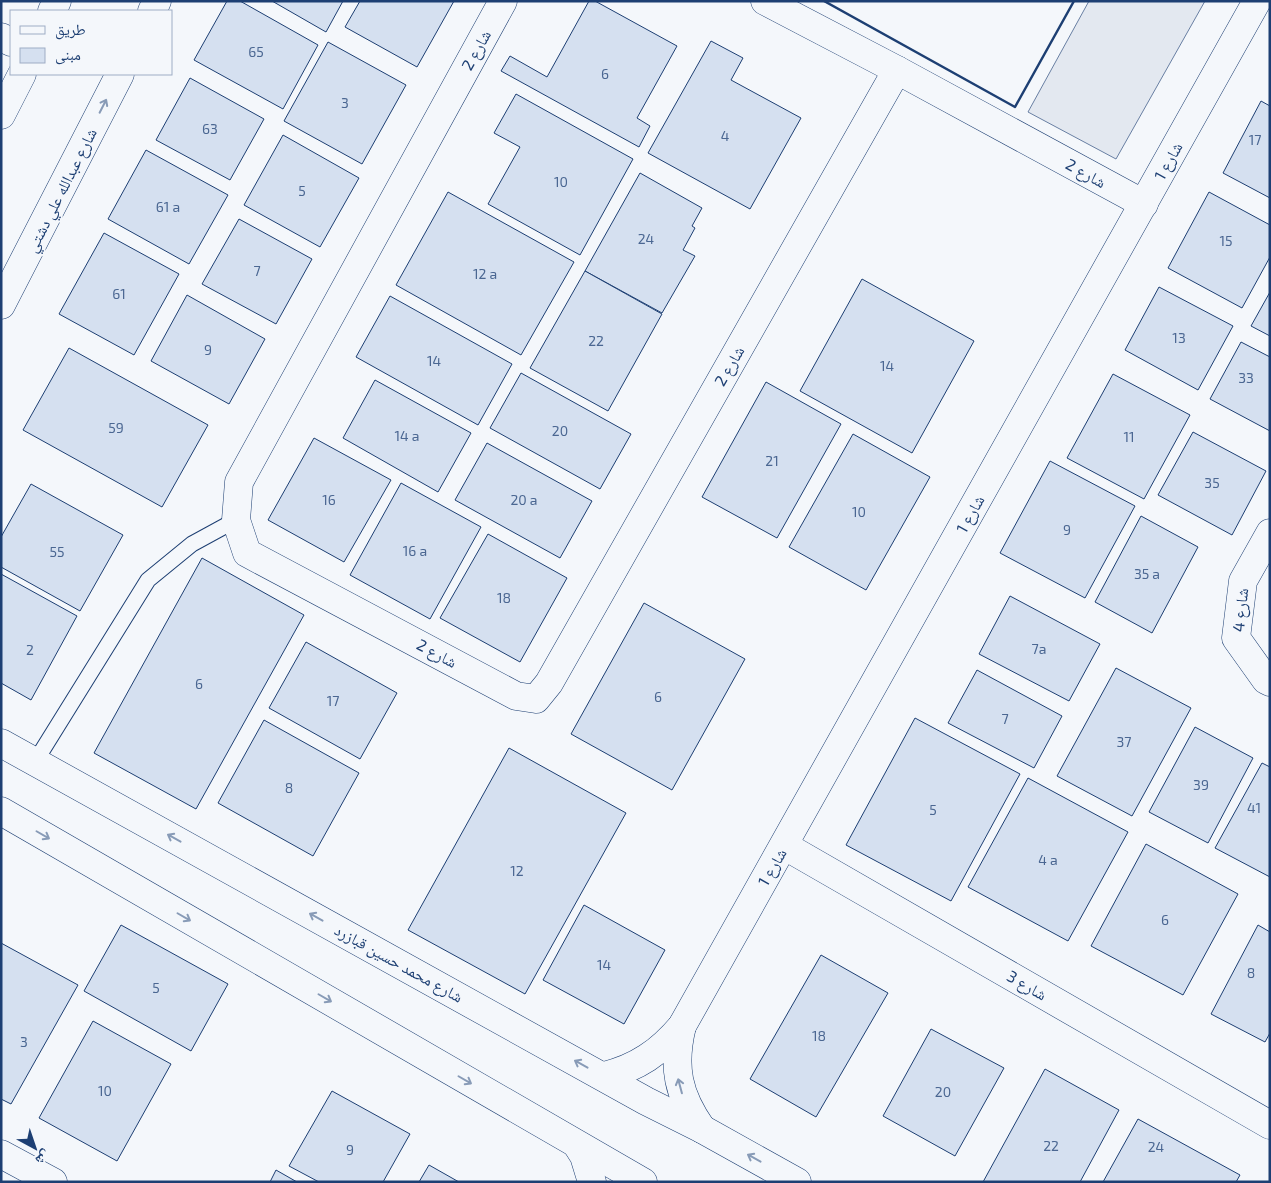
<svg xmlns="http://www.w3.org/2000/svg" width="1271" height="1183" viewBox="0 0 1271 1183" font-family="'Exo 2','Noto Naskh Arabic',sans-serif">
<style>
.parking{fill:#e3e8f0;stroke:#687fa3}
.building{fill:#d5e0f0;stroke:#1d3f73}
.lines{fill:none;stroke-linecap:round;stroke-linejoin:round}
.service-casing{stroke:#1d3f73;stroke-width:17}
.minor-casing{stroke:#1d3f73;stroke-width:29}
.tertiary-casing{stroke:#1d3f73;stroke-width:29}
.secondary-casing{stroke:#1d3f73;stroke-width:29}
.service{stroke:#f4f7fb;stroke-width:15}
.minor{stroke:#f4f7fb;stroke-width:28}
.tertiary{stroke:#f4f7fb;stroke-width:28}
.secondary{stroke:#f4f7fb;stroke-width:28}
.wall{stroke:#1d3f73;stroke-width:2.5}
.oneway{stroke:#889bb7}
.labels{text-anchor:middle;stroke-width:4;stroke-linejoin:round;paint-order:stroke}
.number-label{font-size:14px;fill:#4b6792}
.street-label{font-size:16px;fill:#1d3f73;stroke:#f4f7fb}
</style>
<rect width="100%" height="100%" fill="#f4f7fb"/>
<polygon class="parking" points="1089,1 1205,1 1116,159 1028,112"/>
<g class="building">
<polygon points="227,1 240,1 318,45 283,109 194,60"/>
<polygon points="272,1 343,1 326,32"/>
<polygon points="360,1 454,1 417,67 345,27"/>
<polygon points="589,1 595,1 677,46 637,118 650,126 639,147 501,71 510,56 547,77"/>
<polygon points="711,41 743,58 731,80 801,118 750,209 648,153"/>
<polygon points="328,42 406,85 362,164 284,121"/>
<polygon points="190,78 264,119 230,180 156,140"/>
<polygon points="516,94 633,159 580,255 488,204 520,147 494,133"/>
<polygon points="1261,101 1270,106 1270,198 1223,173"/>
<polygon points="283,135 359,178 320,247 244,205"/>
<polygon points="146,150 228,195 189,264 108,219"/>
<polygon points="640,173 702,208 692,226 695,228 683,250 695,256 662,313 585,271"/>
<polygon points="448,192 574,262 521,355 396,285"/>
<polygon points="1209,192 1270,225 1270,257 1242,308 1168,268"/>
<polygon points="239,219 312,259 276,324 202,284"/>
<polygon points="104,233 179,274 134,355 59,314"/>
<polygon points="585,271 662,314 608,411 530,368"/>
<polygon points="862,279 974,341 912,453 800,391"/>
<polygon points="1159,287 1233,326 1198,390 1125,350"/>
<polygon points="1270,292 1270,336 1251,326"/>
<polygon points="187,295 265,339 229,404 151,361"/>
<polygon points="390,296 512,364 478,425 356,357"/>
<polygon points="1241,342 1270,357 1270,431 1210,399"/>
<polygon points="69,348 208,425 162,507 23,430"/>
<polygon points="521,373 631,434 600,489 490,428"/>
<polygon points="1113,374 1190,415 1144,499 1067,458"/>
<polygon points="375,380 471,433 438,492 343,438"/>
<polygon points="766,382 841,424 777,538 702,497"/>
<polygon points="1193,432 1266,471 1232,535 1158,495"/>
<polygon points="853,434 930,477 866,590 789,547"/>
<polygon points="314,438 391,480 344,562 268,520"/>
<polygon points="487,443 592,501 560,558 455,500"/>
<polygon points="1050,461 1135,506 1085,598 1000,553"/>
<polygon points="401,483 481,527 430,619 350,575"/>
<polygon points="31,484 123,535 80,611 1,567 1,537"/>
<polygon points="1141,516 1198,547 1152,633 1095,602"/>
<polygon points="488,534 567,578 520,662 440,618"/>
<polygon points="202,558 304,615 196,809 94,753"/>
<polygon points="1,574 77,616 31,700 1,683"/>
<polygon points="1010,596 1100,644 1069,701 979,654"/>
<polygon points="644,603 745,659 672,790 571,734"/>
<polygon points="306,642 397,693 360,759 269,708"/>
<polygon points="1116,668 1191,708 1132,816 1057,776"/>
<polygon points="977,670 1062,716 1034,768 948,723"/>
<polygon points="915,718 1020,774 951,901 846,845"/>
<polygon points="264,720 359,773 313,856 218,803"/>
<polygon points="1195,727 1253,758 1208,843 1149,812"/>
<polygon points="509,748 626,813 525,994 408,930"/>
<polygon points="1262,763 1270,767 1270,877 1215,848"/>
<polygon points="1028,778 1128,832 1068,941 968,887"/>
<polygon points="1146,844 1238,894 1183,995 1091,946"/>
<polygon points="584,905 665,950 624,1024 543,980"/>
<polygon points="121,925 228,984 191,1051 84,991"/>
<polygon points="1258,925 1270,932 1270,1033 1265,1042 1211,1014"/>
<polygon points="1,943 78,985 11,1104 1,1099"/>
<polygon points="821,955 888,993 816,1117 750,1079"/>
<polygon points="93,1021 171,1064 117,1161 39,1118"/>
<polygon points="931,1029 1004,1068 955,1156 883,1116"/>
<polygon points="1045,1069 1119,1110 1080,1182 983,1182"/>
<polygon points="332,1091 410,1134 383,1182 319,1182 289,1166"/>
<polygon points="1138,1119 1240,1175 1236,1182 1103,1182"/>
<polygon points="429,1165 459,1182 419,1182"/>
<polygon points="276,1170 297,1182 270,1182"/>
</g>
<g class="lines">
<g class="service-casing">
<polyline id="service" points="35,762 148,580 192,544 236,520"/>
</g>
<g class="minor-casing">
<g id="minor">
<polyline points="503,1 239,482 236,520 247,553 516,696 536,699 549,683 897,70"/>
<polyline points="765,1 897,70 1144,204"/>
<polyline points="1,37 11,42"/>
<polyline points="1270,533 1243,581 1236,638 1266,680 1270,682"/>
<polyline points="785,846 1270,1125"/>
<path d="M682,1026C672,1067 678,1095 702,1129"/>
<path d="M604,1076C637,1068 660,1052 682,1026L1257,1"/>
<polyline points="577,1145 584,1156 592,1182"/>
<polyline points="1,1154 53,1182"/>
</g>
</g>
<g class="tertiary-casing">
<g id="tertiary">
<polyline points="1,743 646,1101 702,1129 797,1182"/>
<polyline points="1,811 643,1182"/>
</g>
</g>
<g class="secondary-casing">
<g id="secondary">
<polyline points="52,11 57,1"/>
<polyline points="152,11 157,1"/>
<polyline points="1,115 22,74"/>
<polyline points="1,305 120,74"/>
</g>
</g>
<use href="#service" class="service"/>
<use href="#minor" class="minor"/>
<use href="#tertiary" class="tertiary"/>
<use href="#secondary" class="secondary"/>
<polyline class="wall" points="824,1 1015,107 1074,1"/>
</g>
<defs><path id="oneway-shaft" d="M-6 0H5M1.5-3L5.5 0L1.5 3" fill="none" stroke-width="1.6" stroke-linecap="round" stroke-linejoin="round" transform="scale(1.25)"/></defs>
<g class="oneway">
<use href="#oneway-shaft" transform="translate(103 106) rotate(-63)"/>
<use href="#oneway-shaft" transform="translate(43 835) rotate(30)"/>
<use href="#oneway-shaft" transform="translate(174 838) rotate(-151)"/>
<use href="#oneway-shaft" transform="translate(184 917) rotate(30)"/>
<use href="#oneway-shaft" transform="translate(316 917) rotate(-151)"/>
<use href="#oneway-shaft" transform="translate(325 998) rotate(30)"/>
<use href="#oneway-shaft" transform="translate(581 1064) rotate(-151)"/>
<use href="#oneway-shaft" transform="translate(465 1080) rotate(30)"/>
<use href="#oneway-shaft" transform="translate(680 1086) rotate(-105)"/>
<use href="#oneway-shaft" transform="translate(754 1158) rotate(-151)"/>
</g>
<g class="labels">
<g class="number-label">
<text x="256" y="57">65</text>
<text x="605" y="79">6</text>
<text x="345" y="108">3</text>
<text x="210" y="134">63</text>
<text x="725" y="141">4</text>
<text x="1255" y="145">17</text>
<text x="561" y="187">10</text>
<text x="302" y="196">5</text>
<text x="168" y="212">61 a</text>
<text x="646" y="244">24</text>
<text x="1226" y="246">15</text>
<text x="257" y="276">7</text>
<text x="485" y="279">12 a</text>
<text x="119" y="299">61</text>
<text x="1179" y="343">13</text>
<text x="596" y="346">22</text>
<text x="208" y="355">9</text>
<text x="434" y="366">14</text>
<text x="887" y="371">14</text>
<text x="1246" y="383">33</text>
<text x="116" y="433">59</text>
<text x="560" y="436">20</text>
<text x="407" y="441">14 a</text>
<text x="1129" y="442">11</text>
<text x="772" y="466">21</text>
<text x="1212" y="488">35</text>
<text x="329" y="505">16</text>
<text x="524" y="505">20 a</text>
<text x="859" y="517">10</text>
<text x="1067" y="535">9</text>
<text x="415" y="556">16 a</text>
<text x="57" y="557">55</text>
<text x="1147" y="579">35 a</text>
<text x="504" y="603">18</text>
<text x="1039" y="654">7a</text>
<text x="30" y="655">2</text>
<text x="199" y="689">6</text>
<text x="658" y="702">6</text>
<text x="333" y="706">17</text>
<text x="1005" y="724">7</text>
<text x="1124" y="747">37</text>
<text x="1201" y="790">39</text>
<text x="289" y="793">8</text>
<text x="1254" y="813">41</text>
<text x="933" y="815">5</text>
<text x="1048" y="865">4 a</text>
<text x="517" y="876">12</text>
<text x="1165" y="925">6</text>
<text x="604" y="970">14</text>
<text x="1251" y="978">8</text>
<text x="156" y="993">5</text>
<text x="819" y="1041">18</text>
<text x="24" y="1047">3</text>
<text x="105" y="1096">10</text>
<text x="943" y="1097">20</text>
<text x="1051" y="1151">22</text>
<text x="1156" y="1152">24</text>
<text x="350" y="1155">9</text>
</g>
<g class="street-label">
<text transform="translate(476 50) rotate(-61)" y="6">شارع 2</text>
<text transform="translate(1168 161) rotate(-61)" y="6">شارع 1</text>
<text transform="translate(1086 173) rotate(29)" y="6">شارع 2</text>
<text transform="translate(61 190) rotate(-63)" y="6">شارع عبدالله علي دشتي</text>
<text transform="translate(729 366) rotate(-60)" y="6">شارع 2</text>
<text transform="translate(970 514) rotate(-61)" y="6">شارع 1</text>
<text transform="translate(1240 610) rotate(-84)" y="6">شارع 4</text>
<text transform="translate(437 653) rotate(28)" y="6">شارع 2</text>
<text transform="translate(772 867) rotate(-60)" y="6">شارع 1</text>
<text transform="translate(399 963) rotate(29)" y="6">شارع محمد حسين قبازرد</text>
<text transform="translate(1027 985) rotate(30)" y="6">شارع 3</text>
</g>
</g>
<rect width="1271" height="1183" fill="none" stroke="#1d3f73" stroke-width="5"/>
<rect x="10" y="10" width="162" height="65" fill="#f4f7fb" stroke="#9eadc5"/>
<rect x="20" y="26" width="25" height="8" fill="#f4f7fb" stroke="#9eadc5"/>
<text x="55" y="35" font-size="15" fill="#1d3f73">طريق</text>
<rect x="20" y="48" width="25" height="15" fill="#d5e0f0" stroke="#9eadc5"/>
<text x="55" y="60" font-size="15" fill="#1d3f73">مبنى</text>
<g transform="translate(35 1148) rotate(140)" stroke="#f4f7fb" stroke-width="4" paint-order="stroke">
<path d="M0-4L9 19L0 12L-9 19Z" fill="#1d3f73"/>
<text y="-8" font-size="14" font-weight="bold" text-anchor="middle" fill="#1d3f73">ش</text>
</g>
</svg>
